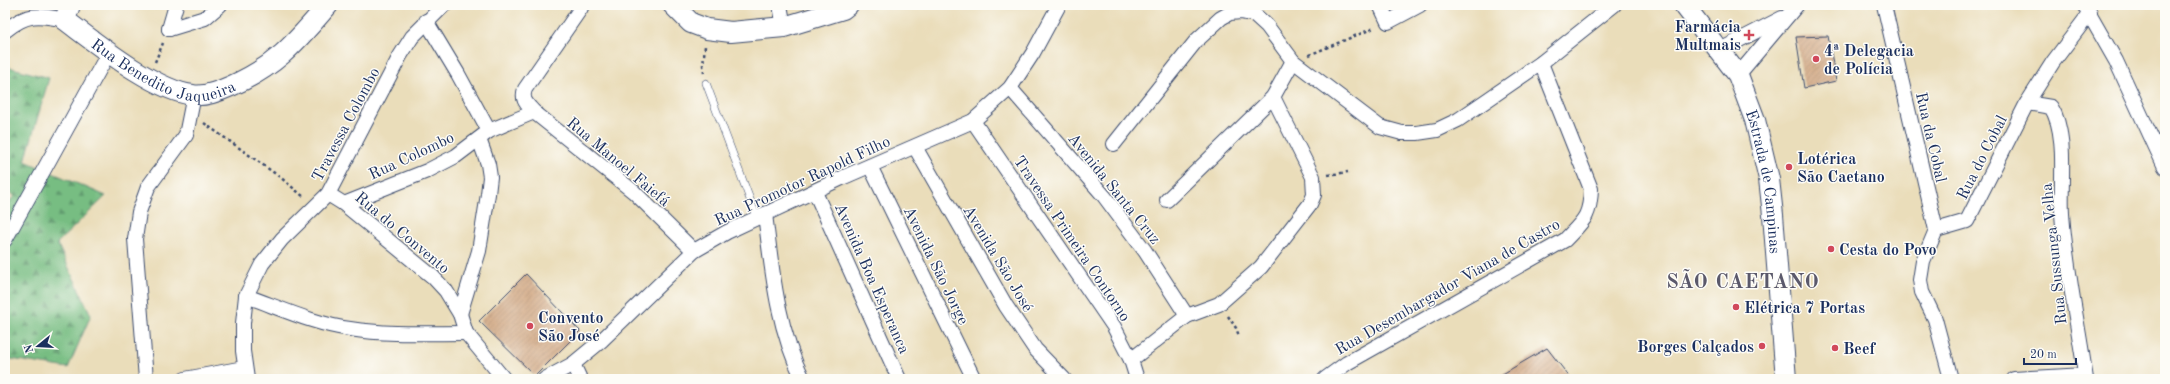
<svg xmlns="http://www.w3.org/2000/svg" width="2170" height="384" viewBox="0 0 2170 384" font-family="'Old Standard TT',serif">
<style>
.forest{fill:url(#forest-firs);stroke:#497670}
.building{fill:url(#building-hatch)}
.lines{fill:none;stroke-linecap:round;stroke-linejoin:round}
.lane-casing{stroke:#3a496c;stroke-width:8}
.street-casing{stroke:#3a496c;stroke-width:16}
.secondary-casing{stroke:#3a496c;stroke-width:22}
.path{stroke:#3a496c;stroke-width:2.5;stroke-dasharray:3 3;stroke-linecap:butt}
.lane{stroke:#fff;stroke-width:7}
.street{stroke:#fff;stroke-width:14}
.secondary{stroke:#fff;stroke-width:20}
.poi-dot{fill:#d1495b;stroke:#fdfcf7;stroke-width:1.5}
.labels{text-anchor:middle;stroke-width:3;stroke-linejoin:round;paint-order:stroke}
.poi-label{font-size:16px;font-weight:bold;fill:#1b2f5e;stroke:#fdfcf7;text-anchor:start}
.street-label{font-size:16px;fill:#1b2f5e;stroke:#fdfcf7}
.district-label{font-size:20px;font-weight:bold;letter-spacing:1px;fill:#5b596b;stroke:#fdfcf7}
</style>
<defs>
<pattern id="forest-firs" width="22" height="20" patternUnits="userSpaceOnUse"><rect width="22" height="20" fill="#77bd82"/><path d="M5 1l3.5 6h-7zM16 11l3.5 6h-7z" fill="#619a6e"/></pattern>
<pattern id="building-hatch" width="6" height="6" patternUnits="userSpaceOnUse"><rect width="6" height="6" fill="#d1a782"/><path d="M-1 1l2-2M0 6l6-6M5 7l2-2" fill="none" stroke="#a9886e"/></pattern>
</defs>
<rect width="100%" height="100%" fill="#fdfcf7"/>
<filter id="ink" filterUnits="userSpaceOnUse"><feTurbulence type="fractalNoise" baseFrequency=".025" numOctaves="2"/><feDisplacementMap in="SourceGraphic" scale="8" xChannelSelector="R" yChannelSelector="G"/><feConvolveMatrix kernelMatrix="1 2 1 2 8 2 1 2 1" color-interpolation-filters="sRGB"/></filter>
<filter id="wash" filterUnits="userSpaceOnUse"><feTurbulence type="fractalNoise" baseFrequency=".012" numOctaves="4" result="noise"/><feDisplacementMap in="SourceGraphic" scale="16" xChannelSelector="R" yChannelSelector="G"/><feGaussianBlur stdDeviation="0.9" result="paint"/><feColorMatrix in="noise" values="0 0 0 0 0 0 0 0 0 0 0 0 0 0 0 0 0 1.4 0 .05"/><feComposite in="paint" operator="in"/></filter>
<g filter="url(#wash)">
<rect width="100%" height="100%" fill="#eaddba"/>
<polygon class="forest" points="5,66 49,78 25,161 106,196 57,243 91,315 68,368 5,358 5,208 14,196 5,189"/>
<g id="blocks">
<g class="building">
<polygon points="1828,36 1836,81 1804,88 1796,37"/>
<polygon points="526,274 580,331 535,376 479,321"/>
<polygon points="1547,348 1571,379 1494,379"/>
</g>
</g>
</g>
<g filter="url(#ink)">
<use href="#blocks" fill-opacity="0" stroke="#3a496c" stroke-width="1"/>
<g class="lines">
<g class="lane-casing">
<polyline id="lane" points="706,83 757,218"/>
</g>
<g class="street-casing">
<g id="street">
<polyline points="780,5 784,27"/>
<polyline points="1380,5 1388,22 1420,5"/>
<polyline points="1884,5 1936,230"/>
<polyline points="2084,5 2116,61 2165,167"/>
<path d="M581,8L525,89C521,100 527,104 534,112L634,192L694,251"/>
<polyline points="426,21 458,74 489,131"/>
<polyline points="169,29 205,18 220,5"/>
<polyline points="169,29 176,5"/>
<path d="M5,31C26,13 39,14 65,20"/>
<polyline points="1720,50 1782,18"/>
<polyline points="1738,75 1797,5"/>
<polyline points="1010,88 1104,196 1145,251 1187,316"/>
<path d="M2027,103L2051,107C2068,134 2060,182 2062,214C2066,269 2078,324 2086,379"/>
<polyline points="973,121 1114,327 1131,360 1137,379"/>
<polyline points="1114,144 1196,41 1221,18 1230,13 1241,12 1255,15 1267,26 1293,61 1380,127 1402,133 1417,133 1437,130 1458,120 1541,63 1614,5"/>
<polyline points="915,147 1006,306 1035,349 1064,379"/>
<polyline points="870,166 974,379"/>
<polyline points="815,192 899,379"/>
<polyline points="328,194 344,204 433,277 446,291 460,314 466,333 504,379"/>
<polyline points="1167,200 1273,97 1293,61"/>
<polyline points="344,204 427,171 456,156 489,131 534,112"/>
<path d="M765,214C772,270 777,328 803,379"/>
<polyline points="5,240 109,52"/>
<path d="M246,296C280,308 314,324 350,329C388,335 427,333 466,333"/>
<polyline points="460,314 479,251 488,194 490,177 488,164 479,139"/>
<polyline points="1131,360 1187,316 1219,304 1261,267 1310,204 1314,195 1313,177 1273,97"/>
<polyline points="573,364 580,379"/>
<polyline points="146,379 135,239 139,212 148,187 186,135 194,95"/>
<polyline points="185,379 244,368"/>
<polyline points="247,379 243,351 243,323 246,296 262,264 282,239 328,194 400,56 412,37 444,5"/>
<polyline points="545,379 573,364 602,340 694,251 727,232 844,177 973,121 1010,88 1033,53 1059,5"/>
<path d="M1325,379L1347,363L1565,240C1584,220 1590,217 1591,189L1541,63"/>
<polyline points="1951,379 1935,319 1922,292 1920,280 1923,261 1936,230 1967,221 2027,103 2053,62 2090,13"/>
<polyline points="2014,379 2085,375"/>
</g>
</g>
<g class="secondary-casing">
<g id="secondary">
<path id="s1" d="M70,5L65,20C96,43 155,91 193,95C205,97 220,91 231,86C277,66 296,42 328,5"/>
<polyline points="673,5 691,23 707,29 731,32 784,27 843,9 848,5"/>
<path id="s2" d="M1684,5L1738,75L1755,120L1769,179L1773,215L1786,379"/>
</g>
</g>
<g class="path">
<polyline points="1309,55 1374,28"/>
<polyline points="155,62 163,43"/>
<polyline points="704,73 703,65 705,46"/>
<polyline points="204,123 280,177 304,197"/>
<polyline points="1328,175 1348,172"/>
<polyline points="1228,316 1236,328 1239,336"/>
</g>
<use href="#lane" class="lane"/>
<use href="#street" class="street"/>
<use href="#secondary" class="secondary"/>
</g>
</g>
<g class="poi-dot">
<path d="M1747 29h4v4h4v4h-4v4h-4v-4h-4v-4h4z"/>
<circle cx="1816" cy="59" r="4"/>
<circle cx="1789" cy="167" r="4"/>
<circle cx="1831" cy="249" r="4"/>
<circle cx="1736" cy="307" r="4"/>
<circle cx="530" cy="326" r="4"/>
<circle cx="1762" cy="346" r="4"/>
<circle cx="1835" cy="348" r="4"/>
</g>
<g class="labels">
<g class="poi-label">
<text x="1741" y="32" text-anchor="end">Farmácia<tspan x="1741" dy="18">Multmais</tspan></text>
<text x="1824" y="56">4ª Delegacia<tspan x="1824" dy="18">de Polícia</tspan></text>
<text x="1797" y="164">Lotérica<tspan x="1797" dy="18">São Caetano</tspan></text>
<text x="1839" y="255">Cesta do Povo</text>
<text x="1744" y="313">Elétrica 7 Portas</text>
<text x="538" y="323">Convento<tspan x="538" dy="18">São José</tspan></text>
<text x="1754" y="352" text-anchor="end">Borges Calçados</text>
<text x="1843" y="354">Beef</text>
</g>
<g class="street-label">
<text dy="6" stroke="none"><textPath href="#s1" startOffset="130">Rua Benedito Jaqueira</textPath></text>
<text transform="translate(345 124) rotate(-62)" y="6">Travessa Colombo</text>
<text transform="translate(1932 137) rotate(77)" y="6">Rua da Cobal</text>
<text transform="translate(411 155) rotate(-25)" y="6">Rua Colombo</text>
<text transform="translate(1981 157) rotate(-63)" y="6">Rua do Cobal</text>
<text transform="translate(619 161) rotate(40)" y="6">Rua Manoel Faiefá</text>
<text transform="translate(802 180) rotate(-25)" y="6">Rua Promotor Rapold Filho</text>
<text dy="6" stroke="none"><textPath href="#s2" startOffset="199">Estrada de Campinas</textPath></text>
<text transform="translate(1115 188) rotate(51)" y="6">Avenida Santa Cruz</text>
<text transform="translate(403 232) rotate(40)" y="6">Rua do Convento</text>
<text transform="translate(1073 238) rotate(56)" y="6">Travessa Primeira Contorno</text>
<text transform="translate(2053 254) rotate(-96)" y="6">Rua Sussunga Velha</text>
<text transform="translate(999 258) rotate(59)" y="6">Avenida São José</text>
<text transform="translate(937 265) rotate(64)" y="6">Avenida São Jorge</text>
<text transform="translate(873 278) rotate(66)" y="6">Avenida Boa Esperanca</text>
<text transform="translate(1447 286) rotate(-30)" y="6">Rua Desembargador Viana de Castro</text>
</g>
<g class="district-label">
<text x="1743" y="288">SÃO CAETANO</text>
</g>
</g>
<rect width="2170" height="384" fill="none" stroke="#fdfcf7" stroke-width="20"/>
<g transform="translate(38 346) rotate(252)" stroke="#fdfcf7" stroke-width="3" paint-order="stroke">
<path d="M0-3L7 15L0 10L-7 15Z" fill="#1b2f5e"/>
<text y="-6" font-size="11" font-weight="bold" text-anchor="middle" fill="#1b2f5e">N</text>
</g>
<path d="M2024 358v6h52v-6" fill="none" stroke="#1b2f5e" stroke-width="2"/>
<text x="2030" y="358" font-size="12" fill="#1b2f5e" stroke="#fdfcf7" stroke-width="3" paint-order="stroke">20 m</text>
</svg>
